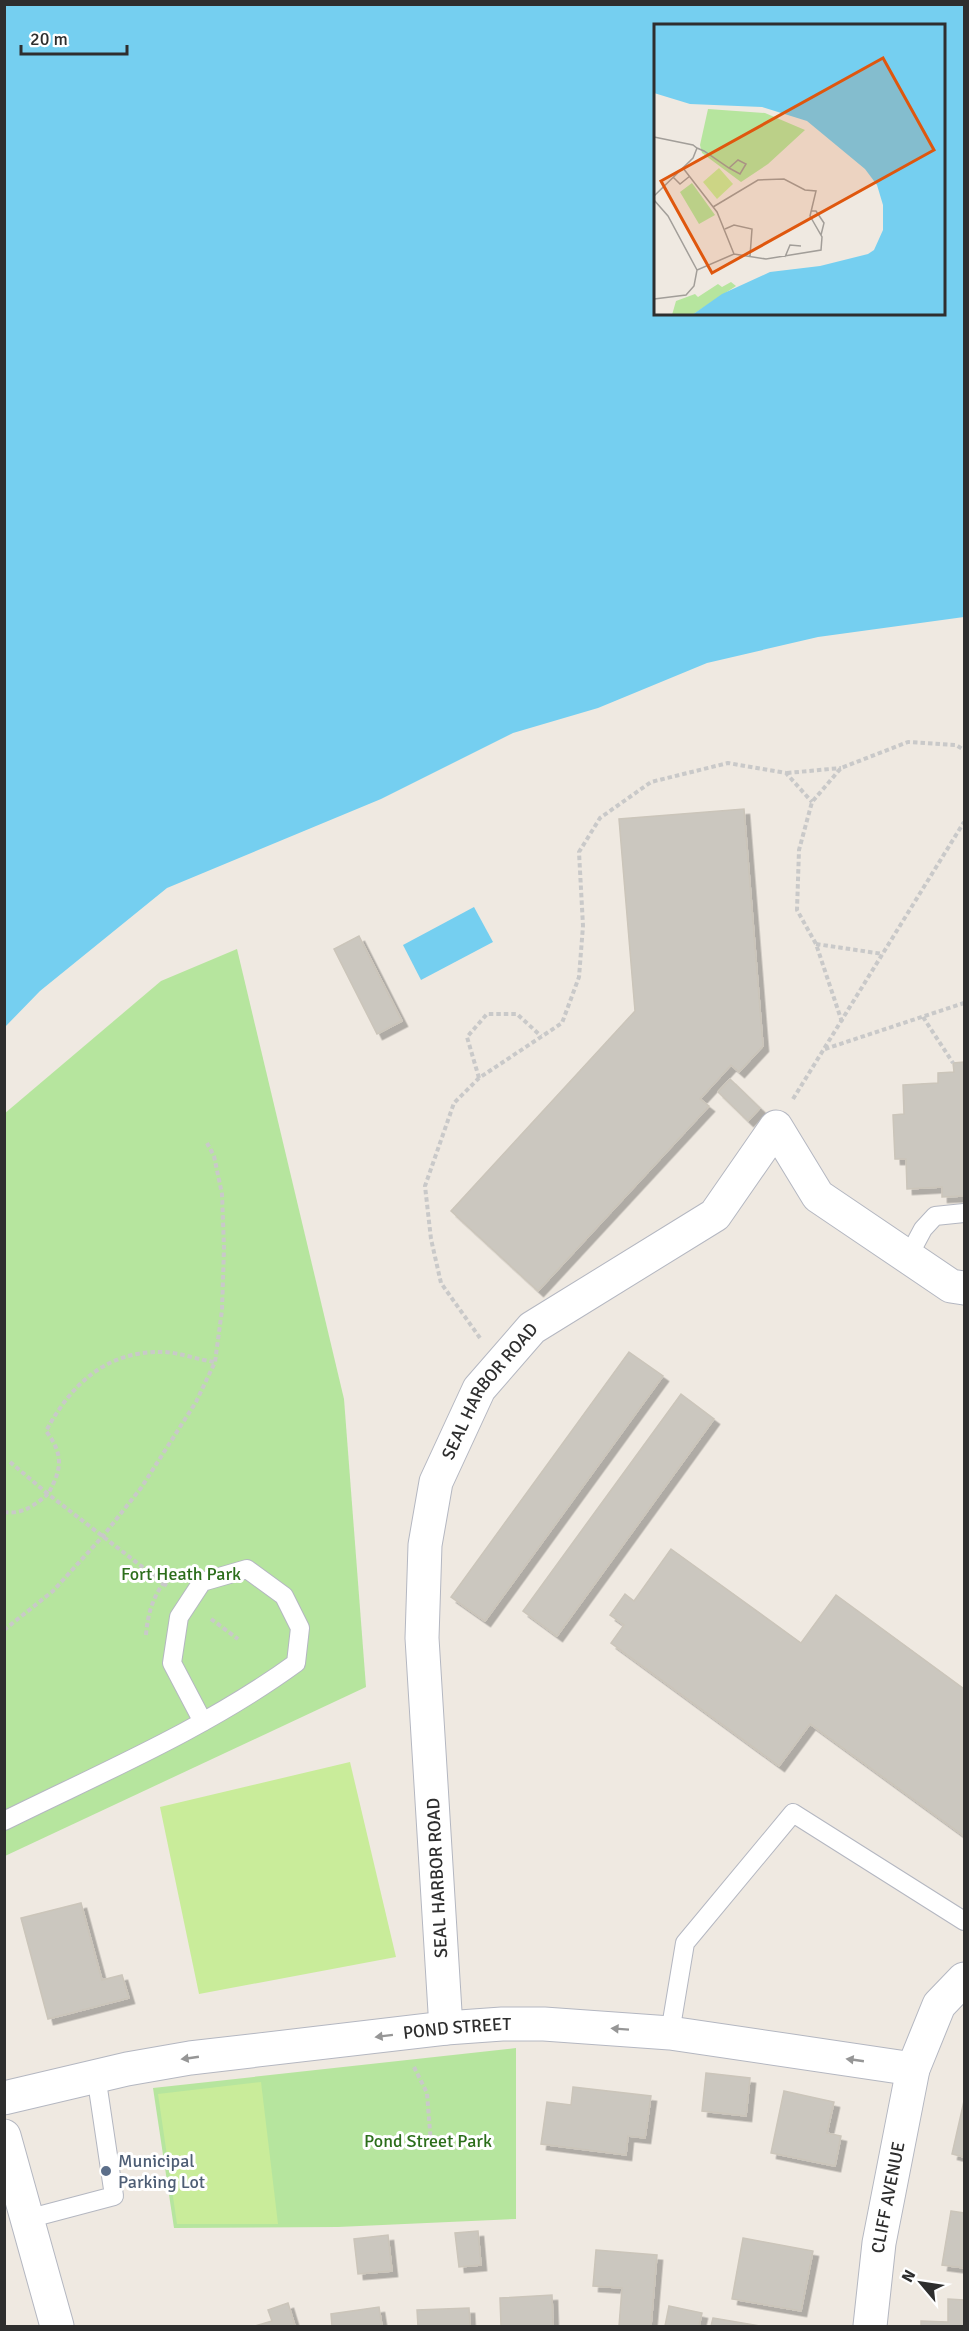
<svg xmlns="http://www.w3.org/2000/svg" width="969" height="2331" viewBox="0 0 969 2331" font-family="Signika,sans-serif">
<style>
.green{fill:#b6e59e}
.pitch{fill:#c9ec9a}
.water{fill:#75cff0;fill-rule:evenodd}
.building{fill:#cbc7bf;stroke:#cbc5ba;stroke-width:1.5;filter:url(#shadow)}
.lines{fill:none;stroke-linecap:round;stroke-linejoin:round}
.lane-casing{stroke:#b4b7c1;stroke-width:20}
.street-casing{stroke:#b4b7c1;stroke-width:35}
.path{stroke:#c9c9c9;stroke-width:4;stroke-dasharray:4.5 3;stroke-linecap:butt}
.lane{stroke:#fff;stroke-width:18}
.street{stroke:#fff;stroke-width:33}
.oneway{fill:#969696}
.service-dot{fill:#5c6f8a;stroke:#fff;stroke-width:2}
.labels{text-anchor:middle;stroke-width:6;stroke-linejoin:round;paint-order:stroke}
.street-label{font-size:18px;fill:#2e2e2e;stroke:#fff}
.park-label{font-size:18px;fill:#2c6e1b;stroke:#fff}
.service-label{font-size:18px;fill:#4e5e75;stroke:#fff;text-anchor:start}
.inset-road{fill:none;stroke:#a29e99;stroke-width:1.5}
.view{fill:#df570e;fill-opacity:0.15;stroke:#df570e;stroke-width:3}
.inset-edge{fill:none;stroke:#2e2e2e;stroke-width:3}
</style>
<defs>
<filter id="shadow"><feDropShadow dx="5.5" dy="5.5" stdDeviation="0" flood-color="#0004"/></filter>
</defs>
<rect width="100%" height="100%" fill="#efe9e1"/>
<g class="green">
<polygon points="237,949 344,1399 366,1687 5,1856 4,1114 161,981"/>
<polygon points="516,2048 516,2219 338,2227 174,2228 153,2088"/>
</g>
<g class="pitch">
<polygon points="350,1762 396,1957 199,1994 160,1807"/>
<polygon points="261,2082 278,2224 177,2224 158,2094"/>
</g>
<g class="water">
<path d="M5,4L964,5V617L818,637L707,663L598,708L513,733L381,799L167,888L40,991L5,1027ZM656,26H944V314H656Z"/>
<polygon points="474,907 493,942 421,980 403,945"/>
</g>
<g class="building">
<polygon points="744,809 763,1046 739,1072 731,1065 700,1099 709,1106 538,1291 451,1211 635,1011 619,819"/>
<polygon points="359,936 402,1021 377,1034 334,949"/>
<polygon points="964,1062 964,1196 942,1197 942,1187 907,1189 906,1159 895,1159 893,1115 904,1114 903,1085 938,1083 938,1073 954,1072 953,1063"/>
<polygon points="730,1079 760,1108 748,1121 718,1092"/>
<polygon points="629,1352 663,1376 485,1621 451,1597"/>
<polygon points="681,1394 714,1419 557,1636 523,1611"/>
<polygon points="671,1549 801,1643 836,1595 964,1689 964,1836 810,1724 779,1766 611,1643 624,1625 610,1615 625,1594 634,1601"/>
<polygon points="81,1903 102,1980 122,1975 129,1998 48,2019 21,1918"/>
<polygon points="706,2073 750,2078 746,2116 702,2111"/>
<polygon points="573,2087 651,2096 645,2138 628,2136 626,2155 541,2144 547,2102 571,2105"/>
<polygon points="784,2091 834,2102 827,2133 841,2136 835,2166 771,2153"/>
<polygon points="964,2101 964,2157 952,2154"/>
<polygon points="951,2211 964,2213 964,2268 942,2265"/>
<polygon points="478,2231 481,2265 459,2267 455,2233"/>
<polygon points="388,2235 392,2271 358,2274 354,2239"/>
<polygon points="743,2238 813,2251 801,2311 732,2299"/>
<polygon points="596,2250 657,2255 651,2326 619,2326 622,2288 593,2286"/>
<polygon points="552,2295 553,2326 501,2326 500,2298"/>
<polygon points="948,2299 964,2300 964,2326 921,2326 921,2321 948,2322"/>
<polygon points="288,2303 295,2326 255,2326 272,2321 268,2310"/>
<polygon points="669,2306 702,2313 699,2326 665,2326"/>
<polygon points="379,2307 382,2326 332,2326 331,2314"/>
<polygon points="469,2308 470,2326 418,2326 417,2310"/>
<polygon points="713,2318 760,2326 711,2326"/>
</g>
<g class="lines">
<g class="lane-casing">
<g id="lane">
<polyline points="908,1257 923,1229 935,1216 964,1213"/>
<path d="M4,1821C103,1772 207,1728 296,1663L300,1628L284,1596L247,1569L202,1582L179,1617L172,1663L203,1722"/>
<polyline points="670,2033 685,1943 793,1813 964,1921"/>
<polyline points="27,2219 114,2196 96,2075"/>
</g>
</g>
<g class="street-casing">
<g id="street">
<path id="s1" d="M446,2028L422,1638L425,1545L436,1482L479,1389L532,1328L715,1215L776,1127L818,1196L951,1286L964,1288"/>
<path id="s2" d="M4,2098L127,2069L190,2058L446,2028L502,2024H544L670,2033L913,2069"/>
<polyline points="4,2136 57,2326"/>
<path id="s3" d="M870,2326L879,2243L913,2069L939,2005L964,1979"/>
</g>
</g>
<g class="path">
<polyline points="787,773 841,768"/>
<polyline points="816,944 883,954"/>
<polyline points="923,1017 953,1063"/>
<polyline points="842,1022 816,944 797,910 799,850 812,802 841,768 908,742 956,745 964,750"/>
<polyline points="825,1049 964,1003"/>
<polyline points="479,1078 467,1037 487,1014 517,1014 541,1036"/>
<polyline points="793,1099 964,822"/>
<polyline points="480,1338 441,1283 431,1239 425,1186 454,1103 479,1078 562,1023 579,977 583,926 579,852 600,818 651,782 728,763 786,773 812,802"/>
<path d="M10,1462L48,1494C62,1469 64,1455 46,1431C72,1383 107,1350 165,1352C181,1353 199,1360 215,1362"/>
<path d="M4,1512C22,1515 35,1505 48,1494L167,1586"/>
<polyline points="211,1619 238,1639"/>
<polyline points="4,1630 53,1591 103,1536 141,1488 196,1402 215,1362 222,1310 224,1248 222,1194 214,1156 207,1143"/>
<path d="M146,1635C148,1610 155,1590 173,1572"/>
<polyline points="414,2067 427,2093 431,2144"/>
</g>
<use href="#lane" class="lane"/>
<use href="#street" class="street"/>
</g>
<defs><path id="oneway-solid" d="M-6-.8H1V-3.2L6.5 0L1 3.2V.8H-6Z" transform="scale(1.5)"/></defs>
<g class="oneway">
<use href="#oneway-solid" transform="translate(620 2029) rotate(-176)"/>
<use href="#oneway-solid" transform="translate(384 2036) rotate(173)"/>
<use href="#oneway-solid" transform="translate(190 2058) rotate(172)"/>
<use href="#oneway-solid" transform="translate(855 2060) rotate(-172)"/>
</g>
<circle class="service-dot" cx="106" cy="2171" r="6"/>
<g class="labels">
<g class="street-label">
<text dy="6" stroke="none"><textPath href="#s1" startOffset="654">SEAL HARBOR ROAD</textPath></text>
<text transform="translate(437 1878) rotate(-93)" y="6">SEAL HARBOR ROAD</text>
<text dy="6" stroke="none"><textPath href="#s2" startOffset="459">POND STREET</textPath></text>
<text dy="6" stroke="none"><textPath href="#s3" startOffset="130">CLIFF AVENUE</textPath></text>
</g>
<g class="park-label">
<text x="181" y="1580">Fort Heath Park</text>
<text x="428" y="2147">Pond Street Park</text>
</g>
<g class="service-label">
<text x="118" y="2167">Municipal<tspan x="118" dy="21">Parking Lot</tspan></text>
</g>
</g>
<g transform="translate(654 24)">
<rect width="291" height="291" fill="#efe9e1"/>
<path d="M54,85L111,89L151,106L114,140L87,158L48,129L46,121ZM38,159L61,191L45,200L26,168ZM77,258L82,262L38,291H18L22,277L41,270L44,273L64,260L68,263Z" fill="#b6e59e"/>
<path d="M65,144L79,160L63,175L49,158Z" fill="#c9ec9a"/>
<path d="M0,0H291V291H38L68,270L116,248L166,242L214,230L220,226L229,206V181L223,161L211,145L153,97L108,83L36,80L0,69Z" fill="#75cff0"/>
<path class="inset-road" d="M0,113L39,121L43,124L50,127L75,144L86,150L92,140L84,136L75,144M29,144L63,188L80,230M19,153L26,160L36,152M0,172L39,134L43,124M0,176L14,192L43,246M157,187H162L170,199L167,211M71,205L80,201L98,205L96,232M131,233L136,221L147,222M0,275L32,271L40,262L43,246L80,230L112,235L167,226L168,213L156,192L162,167L151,166L130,155L104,156L59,183"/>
<path class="view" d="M229,34L280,126L58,249L7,157Z"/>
<rect width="291" height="291" class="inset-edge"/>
</g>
<rect width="969" height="2331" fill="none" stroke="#2e2e2e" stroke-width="12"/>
<g transform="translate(921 2283) rotate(299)" stroke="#ffffff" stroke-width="4.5" paint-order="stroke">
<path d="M0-4.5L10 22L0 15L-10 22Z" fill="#2e2e2e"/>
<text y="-9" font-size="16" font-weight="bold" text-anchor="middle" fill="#2e2e2e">N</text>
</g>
<path d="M21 45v9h106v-9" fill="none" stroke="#2e2e2e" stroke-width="3"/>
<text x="30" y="45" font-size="18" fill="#2e2e2e" stroke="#ffffff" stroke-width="4.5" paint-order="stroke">20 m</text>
</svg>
